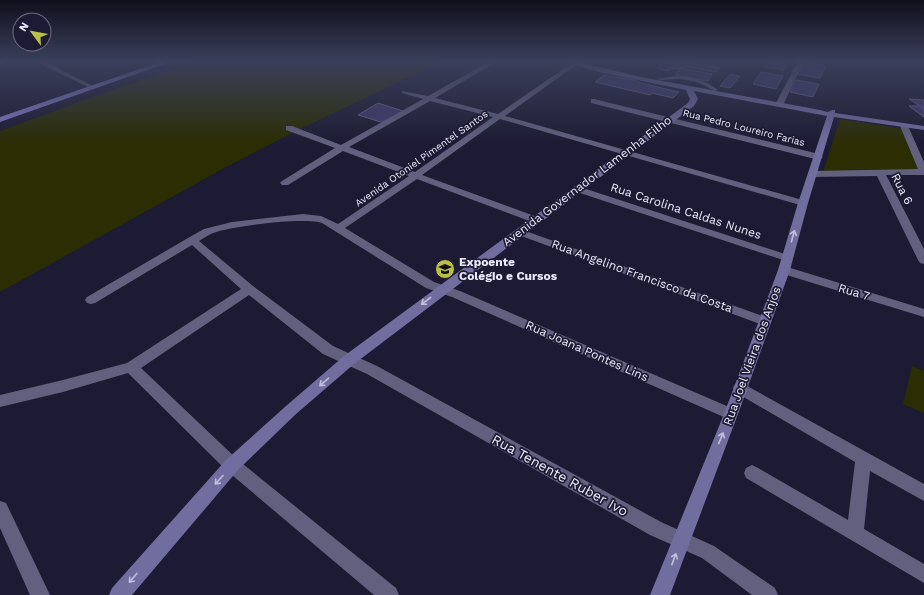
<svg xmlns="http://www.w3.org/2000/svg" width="924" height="595" viewBox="0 0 924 595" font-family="'Work Sans',sans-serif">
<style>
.green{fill:#2b2d03}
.building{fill:#413b6d;stroke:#646380}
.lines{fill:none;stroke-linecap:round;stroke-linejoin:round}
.lane{fill:#62607e;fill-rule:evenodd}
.street{fill:#62607e;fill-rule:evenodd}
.secondary{fill:#726d9f;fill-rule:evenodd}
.primary{fill:#8179c1;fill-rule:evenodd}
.oneway{stroke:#c1bedb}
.labels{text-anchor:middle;stroke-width:3.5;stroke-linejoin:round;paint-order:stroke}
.far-street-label{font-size:10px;fill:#ebeafc;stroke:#1d1b33}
.street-label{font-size:12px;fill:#ebeafc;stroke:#1d1b33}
.poi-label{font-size:12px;font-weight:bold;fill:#ebeafc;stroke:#1d1b33;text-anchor:start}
.near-street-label{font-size:14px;fill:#ebeafc;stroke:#1d1b33}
</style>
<rect width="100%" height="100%" fill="#1d1b33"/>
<g class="green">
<polygon points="198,61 442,61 298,130 224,168 0,292 0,131 101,94"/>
<polygon points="840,119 910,130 919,171 822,175"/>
<polygon points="912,366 924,371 924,413 903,404"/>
</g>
<g class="building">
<polygon points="663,61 671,61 676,62 669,71 657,68"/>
<polygon points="677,61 683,61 720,68 716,72 688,67 671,69"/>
<polygon points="767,61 789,61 784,70 764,67"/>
<polygon points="804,62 826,66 820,78 798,74"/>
<polygon points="680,68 712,74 708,81 675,75"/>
<polygon points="761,72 783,76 776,89 753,84"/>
<polygon points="730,74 740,76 730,88 720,86"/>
<polygon points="604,75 634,80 641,83 679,92 673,98 652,93 650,95 595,82"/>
<polygon points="796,80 819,84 813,97 790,92"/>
<polygon points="909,99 924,100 924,109 920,106"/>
<polygon points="378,103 403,111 384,123 358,115"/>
<polygon points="909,106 920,106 924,109 924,117"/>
</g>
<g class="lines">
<path class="lane" d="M674,76C690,76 706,80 718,90L714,91C702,83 690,79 675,79C669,79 662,81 657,79Z"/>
<g class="street">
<polygon points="0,61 11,61 0,65"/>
<polygon points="34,61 43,61 95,87 90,88"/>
<path d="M490,61H498L435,98L498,114L572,63H576V65L505,116L806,201L808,203L806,205H800L500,119L422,175L540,218L541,220L540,222H532L417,179L345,228L434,282L460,291L736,410L738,414L736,418L731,420L726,418L452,297L426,288L322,223C304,217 232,226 213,233C208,235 204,238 199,241L253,286L333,346L377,366L661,522L714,546L775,588L778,595H752L702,558L650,535L367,374L323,354L249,295L141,368L238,460L396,588L399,595H374L226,470L128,373L63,392L0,407V395L63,380L127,363L241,289L192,245L95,303L91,304L87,303L85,300L87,297L188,238L204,229L232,222L303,214L321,216L338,224L409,176L343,151L288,185H282L280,183L282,181L335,148L286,130V126H292L341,145L423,99L402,93V91L428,96ZM430,101L493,117L415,172L349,147Z"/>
<polygon points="798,61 804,61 784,103 780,105 777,105 776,103"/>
<polygon points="591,99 594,99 819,154 823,157 819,160 591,103"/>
<polygon points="901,124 907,124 908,126 924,162 924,175 886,175 924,249 924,264 920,263 918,260 877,176 813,177 808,174 813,171 918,169 900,126"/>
<polygon points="577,186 791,256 793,258 791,260 783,260 574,191 572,189"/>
<polygon points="520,229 768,318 770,321 768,324 764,326 760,324 516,234 515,232"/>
<polygon points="784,266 924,309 924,317 780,273 778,270 780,267"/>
<polygon points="740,382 924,484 924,501 870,471 864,529 924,564 924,583 746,478 744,473 746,468 752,465 758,468 848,520 855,462 735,392 733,388 735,384"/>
<polygon points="0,501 6,503 50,595 30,595 0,528"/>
</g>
<polygon class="secondary" points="562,61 573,61 641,77 820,110 828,112 832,110 835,110 835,113 924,126 924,130 834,117 808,203 790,270 738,414 670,595 650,595 724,414 778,270 798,203 827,116 694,91 698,99 694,106 354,364 296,414 238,470 132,595 109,595 112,588 226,460 286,406 344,356 688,103 690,99 686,90 603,73"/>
<polygon class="primary" points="163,61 173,61 0,122 0,117"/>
</g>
<defs><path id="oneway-shaft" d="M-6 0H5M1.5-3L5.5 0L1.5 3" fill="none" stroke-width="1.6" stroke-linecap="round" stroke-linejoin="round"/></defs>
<g class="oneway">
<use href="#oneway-shaft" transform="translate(793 236) rotate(-74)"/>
<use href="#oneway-shaft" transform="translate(426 301) rotate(143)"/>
<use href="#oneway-shaft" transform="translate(324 382) rotate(139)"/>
<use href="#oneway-shaft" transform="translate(721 438) rotate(-68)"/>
<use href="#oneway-shaft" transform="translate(219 480) rotate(132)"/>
<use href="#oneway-shaft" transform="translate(674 559) rotate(-69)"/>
<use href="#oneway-shaft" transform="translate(133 578) rotate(130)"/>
</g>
<linearGradient id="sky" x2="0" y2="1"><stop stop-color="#100f1c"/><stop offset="0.42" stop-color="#3a3f5b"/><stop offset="1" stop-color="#3a3f5b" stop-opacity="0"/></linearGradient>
<rect width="924" height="145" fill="url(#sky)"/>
<defs>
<g id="school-disc" transform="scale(1)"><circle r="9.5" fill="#bac045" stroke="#1d1b33"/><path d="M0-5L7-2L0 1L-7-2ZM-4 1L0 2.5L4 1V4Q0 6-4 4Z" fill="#111"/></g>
</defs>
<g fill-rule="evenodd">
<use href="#school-disc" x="445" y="269"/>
</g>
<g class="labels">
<g class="far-street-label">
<text transform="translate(744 127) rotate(14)" y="4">Rua Pedro Loureiro Farias</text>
<text transform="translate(421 158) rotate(-35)" y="4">Avenida Otoniel Pimentel Santos</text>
</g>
<g class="street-label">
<text transform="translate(587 181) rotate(-37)" y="4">Avenida Governador Lamenha Filho</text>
<text transform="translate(902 189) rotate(63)" y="4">Rua 6</text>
<text transform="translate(686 211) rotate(18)" y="4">Rua Carolina Caldas Nunes</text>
<text transform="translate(642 276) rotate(20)" y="4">Rua Angelino Francisco da Costa</text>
<text transform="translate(854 292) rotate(17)" y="4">Rua 7</text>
<text transform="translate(587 351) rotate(24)" y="4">Rua Joana Pontes Lins</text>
<text transform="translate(752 356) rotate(-70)" y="4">Rua Joel Vieira dos Anjos</text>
</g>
<g class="poi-label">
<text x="459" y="266">Expoente<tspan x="459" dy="14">Colégio e Cursos</tspan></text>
</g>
<g class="near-street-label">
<text transform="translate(560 475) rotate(29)" y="5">Rua Tenente Ruber Ivo</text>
</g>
</g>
<g transform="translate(32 32) rotate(302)"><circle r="19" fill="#1d1b33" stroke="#6f6e83"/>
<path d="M0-3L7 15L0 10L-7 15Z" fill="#bac045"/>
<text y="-6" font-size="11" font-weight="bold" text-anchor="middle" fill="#ebeafc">N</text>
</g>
</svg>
